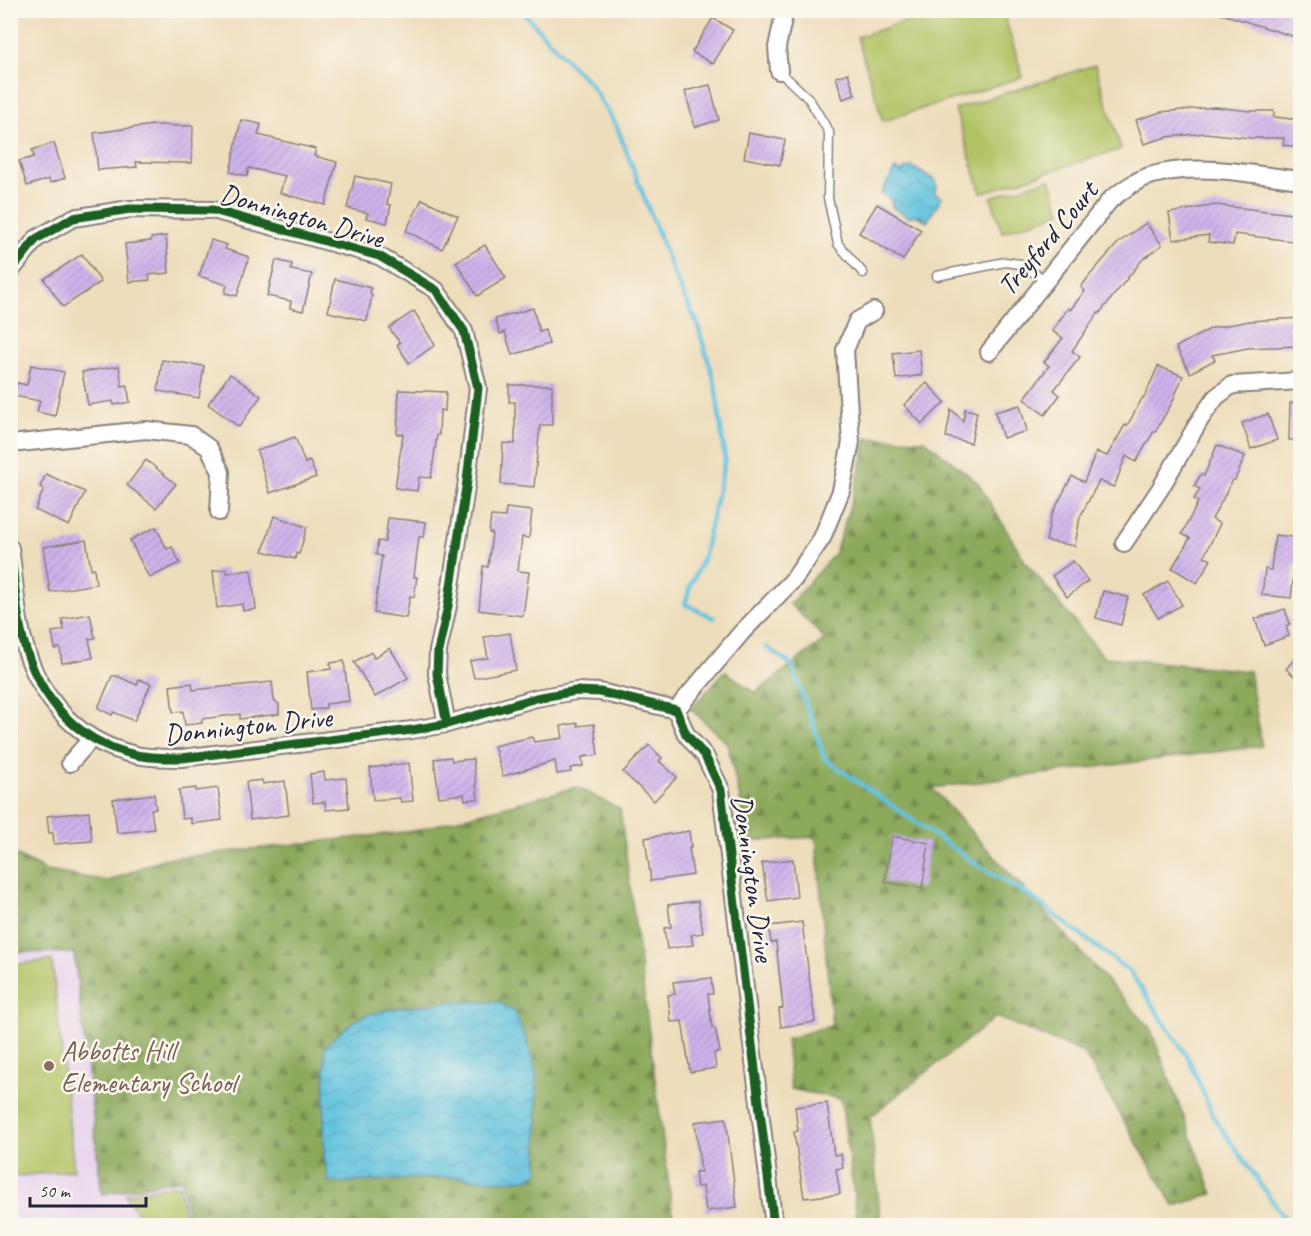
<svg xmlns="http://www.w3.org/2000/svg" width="1311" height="1236" viewBox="0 0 1311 1236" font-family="Caveat,sans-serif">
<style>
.built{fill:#e7d2ef}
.forest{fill:url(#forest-firs);stroke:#58664b;stroke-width:1.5}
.green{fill:#b2c366;stroke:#6a7250;stroke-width:1.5}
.water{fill:url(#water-waves);stroke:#41728c;stroke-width:1.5}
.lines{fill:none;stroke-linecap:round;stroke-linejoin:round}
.stream{stroke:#60c2de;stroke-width:4.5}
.building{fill:url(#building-hatch)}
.lane-casing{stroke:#88807b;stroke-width:11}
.street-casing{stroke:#88807b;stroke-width:20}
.lane{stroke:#fff;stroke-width:8}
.street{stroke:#fff;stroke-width:16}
.cycleway-casing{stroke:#fbf7ec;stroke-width:13}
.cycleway{stroke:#1b5e20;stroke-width:9}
.education-dot{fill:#8d6e63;stroke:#fbf7ec;stroke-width:2}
.labels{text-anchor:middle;stroke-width:5;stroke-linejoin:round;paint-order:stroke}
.street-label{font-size:28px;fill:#22223b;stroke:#fbf7ec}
.education-label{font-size:28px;fill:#785e54;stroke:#fbf7ec;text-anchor:start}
</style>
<defs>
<pattern id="forest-firs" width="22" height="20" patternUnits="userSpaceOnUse" patternTransform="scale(1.5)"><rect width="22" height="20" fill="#8da95b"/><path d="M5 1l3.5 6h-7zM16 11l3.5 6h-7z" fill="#73894c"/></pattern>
<pattern id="water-waves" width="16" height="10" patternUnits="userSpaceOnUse" patternTransform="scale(1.5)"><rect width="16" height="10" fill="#60c2de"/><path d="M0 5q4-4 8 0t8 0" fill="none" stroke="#53a6bf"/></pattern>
<pattern id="building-hatch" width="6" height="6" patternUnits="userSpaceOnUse" patternTransform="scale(1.5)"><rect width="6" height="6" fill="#ceb2eb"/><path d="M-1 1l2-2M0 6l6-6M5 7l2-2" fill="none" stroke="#b199ca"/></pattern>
</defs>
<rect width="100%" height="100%" fill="#fbf7ec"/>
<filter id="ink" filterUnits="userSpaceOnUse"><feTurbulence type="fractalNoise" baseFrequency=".0167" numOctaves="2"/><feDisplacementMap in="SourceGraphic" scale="12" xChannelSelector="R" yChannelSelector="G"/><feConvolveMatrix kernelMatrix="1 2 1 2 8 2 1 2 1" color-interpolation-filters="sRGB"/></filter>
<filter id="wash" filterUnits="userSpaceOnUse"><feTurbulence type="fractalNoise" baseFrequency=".008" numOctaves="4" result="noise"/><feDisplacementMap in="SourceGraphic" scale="24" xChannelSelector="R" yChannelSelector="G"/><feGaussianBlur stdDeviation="1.35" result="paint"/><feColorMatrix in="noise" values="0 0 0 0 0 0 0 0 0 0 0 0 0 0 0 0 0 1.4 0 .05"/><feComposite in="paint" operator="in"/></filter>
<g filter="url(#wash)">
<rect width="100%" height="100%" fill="#edb"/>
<g class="built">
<polygon points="11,952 74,953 102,1193 182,1179 189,1225 11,1226"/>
<polygon points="463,1219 465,1225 391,1226"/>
</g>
<g class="forest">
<polygon points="867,438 925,440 978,483 1026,563 1104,657 1249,671 1262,746 932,788 1150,1028 1213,1194 1174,1206 1084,1053 996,1017 870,1117 881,1225 858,1225 841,1099 791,1089 786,1039 832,1025 816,837 750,841 727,743 691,709 725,671 755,693 825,639 790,604 835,553 854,493"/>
<polygon points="576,787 620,809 674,1225 465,1226 463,1219 391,1226 189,1225 182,1179 102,1194 74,953 11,952 10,852 46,871 109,881 162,859 414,831"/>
</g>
<g class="green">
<polygon points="942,10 1003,11 1023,77 883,121 857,37"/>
<polygon points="1095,65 1121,149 981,193 955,109"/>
<polygon points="1050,179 1061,213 1002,232 991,197"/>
<polygon points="52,960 74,1170 11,1177 11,965"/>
<path d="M179,1184L187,1225C153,1226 142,1226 125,1194Z"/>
</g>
<g class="water">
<polygon points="912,167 936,181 937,188 934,193 942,197 927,222 916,215 909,217 893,208 891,200 881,193 895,169 902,172 904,169"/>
<path d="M450,1002H499L514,1011L527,1041L536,1074L538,1172L529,1179L503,1181L453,1177L329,1183L324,1156L325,1047C336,1036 348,1024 362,1017C385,1007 425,1006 450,1002Z"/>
</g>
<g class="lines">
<g class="stream">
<polyline points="521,10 572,66 589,82 617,127 675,277 697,323 715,383 725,459 703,559 691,584 685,604 714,618"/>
<polyline points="766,647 792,665 825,759 976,864 1030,896 1130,972 1189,1059 1214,1118 1290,1226"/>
</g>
</g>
<g id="blocks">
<g class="building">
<polygon points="1219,10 1300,10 1300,16 1295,37 1219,13"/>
<polygon points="713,18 733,30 713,64 692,52"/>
<polygon points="848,73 855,95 843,99 836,77"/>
<polygon points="710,85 719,120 695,127 685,91"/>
<polygon points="1215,107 1250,111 1274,111 1274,117 1300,120 1300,147 1283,145 1284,138 1250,138 1206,133 1167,137 1144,144 1136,120 1161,112"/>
<polygon points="241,120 261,124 258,135 316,149 314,156 337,162 325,205 280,193 285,176 249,168 247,176 230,172"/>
<polygon points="153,125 193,126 192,163 136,162 137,167 98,170 94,133"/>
<polygon points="749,133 785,140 780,165 744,158"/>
<polygon points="54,143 65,178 50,183 49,179 27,186 19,161 34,157 32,150"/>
<polygon points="355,176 391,184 387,204 391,205 387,223 366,218 368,213 347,208"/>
<polygon points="422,199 458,216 442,249 406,231"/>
<polygon points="877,204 921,230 903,260 859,233"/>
<polygon points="1216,205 1300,215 1300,242 1235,234 1233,245 1208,242 1209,235 1173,240 1169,213"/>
<polygon points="1146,223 1162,245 1142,260 1099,314 1098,313 1072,351 1080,357 1054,390 1060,395 1045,415 1024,399 1049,366 1044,362 1063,338 1052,331 1068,308 1070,310 1085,291 1081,287 1090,275 1118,243"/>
<polygon points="166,236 169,273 149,275 150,280 129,282 125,244 151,241 151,238"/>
<polygon points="211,240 227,245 225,249 249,257 237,296 225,293 227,285 199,276"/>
<polygon points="485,245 506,278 477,296 456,262"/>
<polygon points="82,254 101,282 63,307 44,279"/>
<polygon points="276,260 292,264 291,270 312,274 303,311 290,308 291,301 267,296"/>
<polygon points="335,279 371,288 370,294 372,295 367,321 328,312"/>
<polygon points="533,308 539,332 545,330 549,344 512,355 505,332 500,334 495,319"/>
<polygon points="414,311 435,345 409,363 397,345 400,343 389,328"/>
<polygon points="1300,318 1300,346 1248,348 1212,355 1215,360 1190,373 1176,347 1212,328 1250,321"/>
<polygon points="919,350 922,375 896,379 893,353"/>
<polygon points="162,360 204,366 199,398 158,391"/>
<polygon points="31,365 64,372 55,416 37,412 40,401 14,396 17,383 27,385"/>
<polygon points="119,366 122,386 127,385 130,402 114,405 113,401 88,405 82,372"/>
<polygon points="1158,366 1183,376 1172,403 1155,432 1154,431 1136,462 1126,456 1114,487 1099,481 1080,517 1075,546 1046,541 1051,516 1072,476 1084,482 1096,452 1107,456 1125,425 1127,426 1143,397 1144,398"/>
<polygon points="230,374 261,396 239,427 208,404"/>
<polygon points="927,383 945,402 922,424 904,405"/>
<polygon points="509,385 552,385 552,425 540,425 534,487 501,484 503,443 515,444 515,402 509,402"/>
<polygon points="399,390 446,392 445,411 440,410 439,435 437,435 431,478 419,477 417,491 395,488 403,434 397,434"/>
<polygon points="1290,403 1300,403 1300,440 1289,440"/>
<polygon points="1020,405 1027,431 1003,438 995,412"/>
<polygon points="951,409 963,421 965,409 977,412 971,443 946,437"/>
<polygon points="1268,414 1277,440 1251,449 1242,423"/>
<polygon points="295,437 305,463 310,461 316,477 270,493 257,451"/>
<polygon points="1217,445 1245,456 1235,480 1233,480 1212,519 1220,524 1204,556 1211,560 1197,583 1172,568 1190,538 1182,534 1198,502 1194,499 1200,489 1194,486 1201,474 1204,476"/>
<polygon points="146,460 176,484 156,508 127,485"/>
<polygon points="46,474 85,492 69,526 35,510 44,489 40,487"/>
<polygon points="506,508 532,511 529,538 522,537 518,571 529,572 523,616 479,610 483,566 488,567 492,533 489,533 491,516 505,517"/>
<polygon points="274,516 307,527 299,554 296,553 295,559 263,551"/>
<polygon points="388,518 426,522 424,537 419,537 414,577 417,577 414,597 410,596 406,618 374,613 382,556 376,555 378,541 385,542"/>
<polygon points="156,527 167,549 172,547 180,563 149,578 130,540"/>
<polygon points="1275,535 1300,538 1300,565 1295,564 1291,598 1262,595 1265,569 1271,570"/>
<polygon points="86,540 91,569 94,568 96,584 50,592 43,547"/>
<polygon points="1073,561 1088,581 1067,597 1052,576"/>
<polygon points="227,569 227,573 251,570 256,609 243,611 242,604 217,608 213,571"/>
<polygon points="1168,581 1182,605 1158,618 1144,595"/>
<polygon points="1103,591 1128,597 1121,625 1096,618"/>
<polygon points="1285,609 1290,624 1286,626 1289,636 1264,645 1255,619"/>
<polygon points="90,614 95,638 89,639 93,658 62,663 60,648 55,649 52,632 64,630 62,619"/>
<polygon points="510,633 516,670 474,678 470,661 488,658 484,637"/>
<polygon points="390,648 408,678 375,697 354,662 371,652 374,658"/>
<polygon points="1300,652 1300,681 1286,669"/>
<polygon points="344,661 349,701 326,704 326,708 311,710 307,672 331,669 330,663"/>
<polygon points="112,676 117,676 137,685 139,679 151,684 134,721 114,712 112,715 98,708"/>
<polygon points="272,682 274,700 279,704 279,714 240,719 240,714 202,719 202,723 185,725 183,711 173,712 170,686 192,683 193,690"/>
<polygon points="578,723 578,726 594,724 598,755 582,757 583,766 570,768 571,772 557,774 555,761 503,776 494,746 532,737 534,742 563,738 561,726"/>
<polygon points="649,745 662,758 659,761 677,777 654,801 623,772"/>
<polygon points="451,757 452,761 473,759 478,799 465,800 464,794 439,797 434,759"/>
<polygon points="409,763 413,801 401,802 400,798 373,800 370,768"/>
<polygon points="324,772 325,780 346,778 349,808 326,810 325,802 313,803 310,774"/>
<polygon points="262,780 263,784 285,781 289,815 250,820 246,782"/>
<polygon points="196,788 196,791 218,788 222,820 191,824 191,818 182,819 179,790"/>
<polygon points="154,794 156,809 151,809 154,829 117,833 113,799"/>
<polygon points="89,812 92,841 54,844 53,833 49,833 47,816"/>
<polygon points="689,831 691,848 689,848 693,875 651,881 645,838"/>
<polygon points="892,836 929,843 922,888 885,882"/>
<polygon points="793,859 797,897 768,901 762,863"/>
<polygon points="698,901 703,933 691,935 693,945 667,949 664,928 671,927 668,905"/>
<polygon points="802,922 815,1022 781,1027 779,1009 783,1008 776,942 771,943 769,926"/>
<polygon points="711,978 713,994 708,994 712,1028 715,1028 720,1052 714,1053 716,1068 690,1072 682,1021 671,1022 668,995 675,994 673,982"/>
<polygon points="827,1103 834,1155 841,1154 843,1168 836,1169 840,1194 804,1198 794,1132 798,1131 795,1107"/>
<polygon points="726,1118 737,1207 706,1211 703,1186 697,1187 695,1172 701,1172 695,1122"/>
</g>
</g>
</g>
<g filter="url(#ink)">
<use href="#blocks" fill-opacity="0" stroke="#88807b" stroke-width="1.5"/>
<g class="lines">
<g class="lane-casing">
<g id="lane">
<polyline points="779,71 809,99 829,132 828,198 838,244 863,273"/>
<polyline points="937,276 1005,262 1021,264 1045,280"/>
</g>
</g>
<g class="street-casing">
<g id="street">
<polyline points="779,71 777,47 785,10"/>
<polyline points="10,272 36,239 73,218 130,209 213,210 379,256 436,290 464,331 478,388 467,481 448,606 438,651 437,674 447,724"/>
<path d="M989,352L1110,200C1123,190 1137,179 1153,175C1198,162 1255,175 1300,180"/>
<polyline points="10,444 146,430 191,435 209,448 221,472 219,512"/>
<polyline points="1124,543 1160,489 1201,418 1216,397 1232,385 1300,381"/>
<path d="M10,548C14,574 15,600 20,626C32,689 71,741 136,755C151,758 166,758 182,758L412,730L447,724L536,698L576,691L600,692L676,710L686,734L705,756L721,790L774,1226"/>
<polyline points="676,710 742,632 794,579 822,538 841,491 851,442 845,350 857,321 874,311"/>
<polyline points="70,763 91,739"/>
</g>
</g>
<use href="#lane" class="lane"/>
<use href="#street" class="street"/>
<g class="cycleway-casing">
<g id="cycleway">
<polyline points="10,272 36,239 73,218 130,209 213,210 379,256 436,290 464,331 478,388 467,481 448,606 438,651 437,674 447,724"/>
<path d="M10,548C14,574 15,600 20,626C32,689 71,741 136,755C151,758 166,758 182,758L412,730L447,724L536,698L576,691L600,692L676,710L686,734L705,756L721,790L774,1226"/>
</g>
</g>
<use href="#cycleway" class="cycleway"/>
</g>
</g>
<circle class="education-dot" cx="49" cy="1066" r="6"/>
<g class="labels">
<g class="street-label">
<text transform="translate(302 215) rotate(16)" y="10">Donnington Drive</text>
<text transform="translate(1047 238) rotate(-50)" y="10">Treyford Court</text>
<text transform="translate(248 725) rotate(-6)" y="10">Donnington Drive</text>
<text transform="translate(754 878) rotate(82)" y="10">Donnington Drive</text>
</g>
<g class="education-label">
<text x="61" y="1060">Abbotts Hill<tspan x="61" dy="32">Elementary School</tspan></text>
</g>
</g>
<rect width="1311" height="1236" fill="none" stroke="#fbf7ec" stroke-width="36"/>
<path d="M30 1197v9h116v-9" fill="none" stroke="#22223b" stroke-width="3"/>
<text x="39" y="1197" font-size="18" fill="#22223b" stroke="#fbf7ec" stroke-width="4.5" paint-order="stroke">50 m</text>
</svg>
